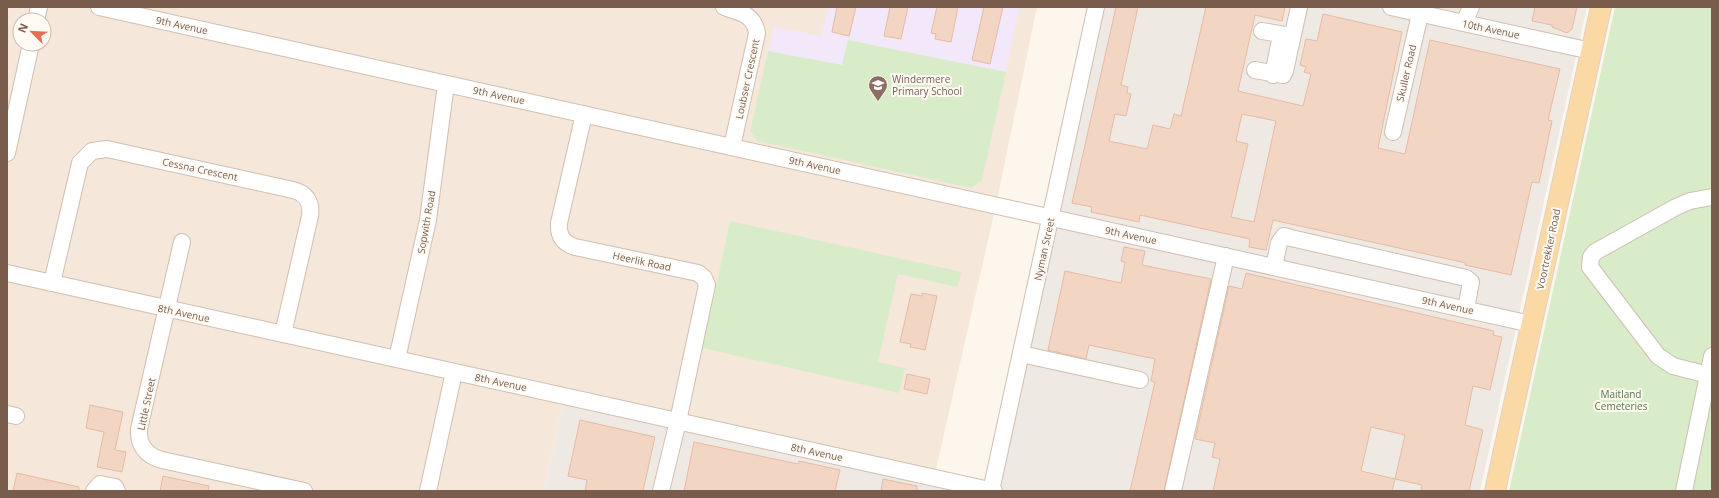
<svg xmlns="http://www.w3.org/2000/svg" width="1719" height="498" viewBox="0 0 1719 498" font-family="'Open Sans',sans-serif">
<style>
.residential{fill:#f5e8da;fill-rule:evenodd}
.industrial{fill:#efe9e4}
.education{fill:#f3e8fa}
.green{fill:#d8ecc9}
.building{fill:#f3d5c3;stroke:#e6bba3;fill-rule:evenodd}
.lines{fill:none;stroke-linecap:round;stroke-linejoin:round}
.minor-casing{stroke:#d1beb0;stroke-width:18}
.major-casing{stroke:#dad1cd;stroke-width:22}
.minor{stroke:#fff;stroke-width:16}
.major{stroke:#fbd9a5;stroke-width:20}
.labels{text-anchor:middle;stroke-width:4;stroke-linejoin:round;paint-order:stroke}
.street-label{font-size:10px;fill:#7a5c4d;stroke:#fffaf3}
.education-label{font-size:10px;fill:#785e54;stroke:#fffaf3;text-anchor:start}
.park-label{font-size:10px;fill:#537a41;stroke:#fffaf3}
</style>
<rect width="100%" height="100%" fill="#fdf6ec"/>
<path class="residential" d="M7,7H1037L996,205L934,478L564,396L544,491H7ZM20,20H44V44H20Z"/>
<polygon class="industrial" points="1096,7 1587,7 1480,491 544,491 564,396 991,490"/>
<polygon class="education" points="828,7 1020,7 982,180 971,188 757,141 750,131 774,27 822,36"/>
<g class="green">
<polygon points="1615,7 1712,7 1712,491 1509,491"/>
<polygon points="848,40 1006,72 982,180 971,188 757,141 750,131 768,51 842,65"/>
<polygon points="730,221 962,272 957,287 898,274 878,362 905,368 899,393 703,348"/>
</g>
<g class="building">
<polygon points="837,7 856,7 849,36 832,32"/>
<polygon points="890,7 908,7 901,39 884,36"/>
<polygon points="937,7 958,7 951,42 935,39 936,34 931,33"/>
<polygon points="984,7 1003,7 990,64 972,60"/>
<path d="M1116,7H1138L1121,85L1128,87L1127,93L1131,94L1129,103L1126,116L1115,114L1109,141L1147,149L1153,125L1170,129L1174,114L1181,116L1206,7H1285L1282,21L1255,15L1238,91L1303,106L1311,74L1304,72L1306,67L1300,65L1306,39L1317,41L1323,14L1402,32L1378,148L1405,154L1430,40L1560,69L1548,120L1552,121L1539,183L1532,182L1511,275L1465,265L1466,263L1273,220L1266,250L1249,247L1250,239L1140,215L1139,222L1091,212L1092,207L1072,203ZM1242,114L1276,121L1254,222L1231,217L1248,144L1236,141Z"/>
<polygon points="1535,7 1577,7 1572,29 1567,33 1552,27 1552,25 1532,21"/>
<polygon points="1124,247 1145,251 1142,265 1211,279 1164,491 1130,491 1155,382 1151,381 1155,359 1089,345 1086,359 1048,350 1065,271 1121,283 1125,262 1121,261"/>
<path d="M1246,273L1494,331L1493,335L1502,337L1490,390L1473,386L1465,425L1483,430L1469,491H1421L1422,485L1395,479L1392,491H1213L1220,459L1212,457L1215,443L1195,439L1229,286L1242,289ZM1371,427L1405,435L1395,479L1361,471Z"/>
<polygon points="922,293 937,296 925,350 910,347 911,344 900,342 911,294 922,296"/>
<polygon points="907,374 930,379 927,394 904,389"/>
<polygon points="90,405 123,412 115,450 126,452 122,472 97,467 104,432 86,428"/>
<polygon points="580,420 655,437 643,491 585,491 587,480 568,476"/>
<polygon points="694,442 798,464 799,461 840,470 835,491 684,491"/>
<polygon points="17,473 79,487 79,491 13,491"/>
<polygon points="163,476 209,486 208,491 160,491"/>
<polygon points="883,479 917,486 917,491 881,491"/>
</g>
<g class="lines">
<g class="minor-casing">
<g id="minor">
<polyline points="99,7 1531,324"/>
<path d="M724,7C739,12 754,14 757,33L732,147"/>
<polyline points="1391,7 1591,51"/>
<polyline points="36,20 39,7"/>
<polyline points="1464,23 1471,7"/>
<polyline points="1262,31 1291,36"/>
<polyline points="1255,70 1283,75 1285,71 1299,7"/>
<polyline points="1273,75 1281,35"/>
<path d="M584,114L559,223C558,236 563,243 575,247L698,273L704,278L707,285L678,421L661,491"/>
<polyline points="1393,132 1420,14"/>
<polyline points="7,153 31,44"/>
<path d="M182,242L139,429C138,445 146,456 162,460L304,491"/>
<polyline points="1274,267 1279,243 1284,236 1291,238 1466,278 1471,282 1466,309"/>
<polyline points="7,273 994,491"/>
<path d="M52,283L80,163L92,151L107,149L293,190C306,193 312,202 310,216L283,334"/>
<polyline points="1021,354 1140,380"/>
<polyline points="397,359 428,220 446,84"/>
<polyline points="1708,375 1673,366 1658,356 1590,267 1591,257 1595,252 1676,207 1690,201 1712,197"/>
<polyline points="7,414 16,416"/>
<polyline points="94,491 100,484 115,487 117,491"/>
<polyline points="428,491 454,372"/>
<polyline points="991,491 1096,7"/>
<polyline points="1173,491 1226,256"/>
<polyline points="1684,491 1712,356"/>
</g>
</g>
<g class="major-casing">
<polyline id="major" points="1495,491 1601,7"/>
</g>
<use href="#minor" class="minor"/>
<use href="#major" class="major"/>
</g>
<defs>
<g id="school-pin" transform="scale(1)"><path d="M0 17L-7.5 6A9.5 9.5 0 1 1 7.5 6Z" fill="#8d6e63" stroke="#fffaf3"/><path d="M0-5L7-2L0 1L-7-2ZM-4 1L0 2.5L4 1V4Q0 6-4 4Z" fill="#fff"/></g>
</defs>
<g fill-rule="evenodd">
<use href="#school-pin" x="878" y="85"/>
</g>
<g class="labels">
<g class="street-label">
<text transform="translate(182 25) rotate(12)" y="4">9th Avenue</text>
<text transform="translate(1491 29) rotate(12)" y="4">10th Avenue</text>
<text transform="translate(1406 73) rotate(-77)" y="4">Skuller Road</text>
<text transform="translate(747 79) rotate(-78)" y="4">Loubser Crescent</text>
<text transform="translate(499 95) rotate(12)" y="4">9th Avenue</text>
<text transform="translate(815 165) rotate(12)" y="4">9th Avenue</text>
<text transform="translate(200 169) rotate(12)" y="4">Cessna Crescent</text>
<text transform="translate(426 222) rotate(-80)" y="4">Sopwith Road</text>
<text transform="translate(1131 235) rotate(12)" y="4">9th Avenue</text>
<text transform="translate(1044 249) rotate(-78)" y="4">Nyman Street</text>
<text transform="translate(1548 249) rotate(-78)" y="4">Voortrekker Road</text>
<text transform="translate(642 261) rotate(12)" y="4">Heerlik Road</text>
<text transform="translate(1448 305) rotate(12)" y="4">9th Avenue</text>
<text transform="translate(184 313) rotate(12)" y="4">8th Avenue</text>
<text transform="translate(501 382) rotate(12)" y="4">8th Avenue</text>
<text transform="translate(146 404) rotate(-78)" y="4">Little Street</text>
<text transform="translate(817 452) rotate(12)" y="4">8th Avenue</text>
</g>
<g class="education-label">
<text x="892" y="83">Windermere<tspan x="892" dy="12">Primary School</tspan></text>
</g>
<g class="park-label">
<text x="1621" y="398">Maitland<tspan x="1621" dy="12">Cemeteries</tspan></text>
</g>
</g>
<rect width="1719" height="498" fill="none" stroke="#7a5c4d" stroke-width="16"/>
<g transform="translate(32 32) rotate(294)"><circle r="19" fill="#fffaf3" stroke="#cabbb1"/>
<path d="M0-3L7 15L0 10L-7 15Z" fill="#e76f51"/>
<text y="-6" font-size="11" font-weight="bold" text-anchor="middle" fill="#7a5c4d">N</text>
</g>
</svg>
